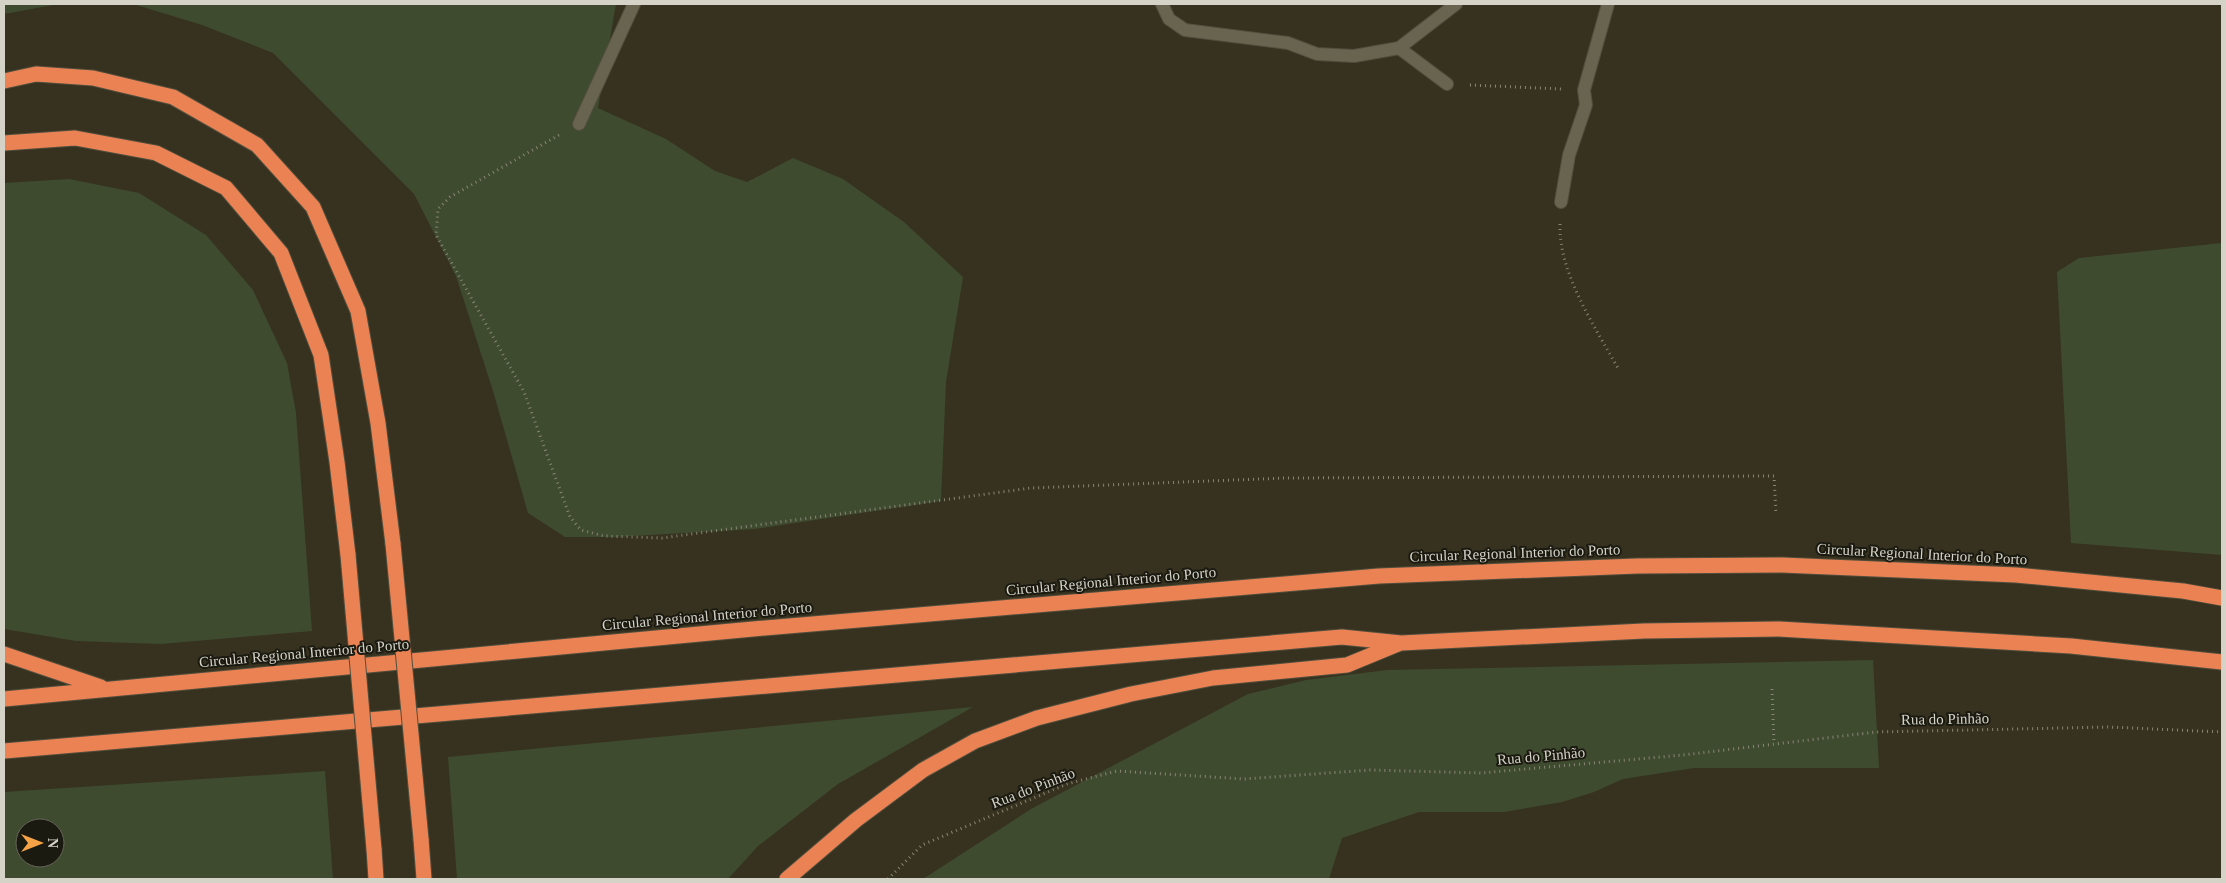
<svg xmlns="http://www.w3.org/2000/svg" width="2226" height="883" viewBox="0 0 2226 883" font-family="Georgia,serif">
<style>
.green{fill:#3f4b2f;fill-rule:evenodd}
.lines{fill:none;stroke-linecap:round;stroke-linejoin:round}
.lane-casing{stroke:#514e3d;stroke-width:14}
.street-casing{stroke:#514e3d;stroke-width:14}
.highway-casing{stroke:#514e3d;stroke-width:17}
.path{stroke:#888576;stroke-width:3;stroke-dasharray:1 4;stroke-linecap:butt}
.lane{stroke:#68644f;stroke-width:12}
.street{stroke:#68644f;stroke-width:12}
.highway{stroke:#eb8254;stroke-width:15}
.highway-bridge-casing{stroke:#514e3d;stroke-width:17;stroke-linecap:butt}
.highway-bridge{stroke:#eb8254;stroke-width:15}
.labels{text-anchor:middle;stroke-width:4;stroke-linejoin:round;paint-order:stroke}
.street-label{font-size:15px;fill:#d5d3c7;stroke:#1b1a11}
</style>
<rect width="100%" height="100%" fill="#36321f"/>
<g class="green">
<polygon points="4,4 616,4 598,108 666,139 715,171 747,182 793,158 843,179 904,222 963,277 946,382 941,501 755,529 615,537 565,537 528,513 493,391 456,276 414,194 273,53 202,25 133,4 59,4 4,14"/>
<polygon points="69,179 139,193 206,235 253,290 287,363 296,413 312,631 161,644 76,641 4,629 4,183"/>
<polygon points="2222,243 2222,555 2071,543 2057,272 2079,258"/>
<polygon points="1873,660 1879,768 1694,768 1623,779 1594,792 1562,802 1504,812 1419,812 1342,838 1329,879 923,879 1031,809 1248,694 1306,680 1387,670"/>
<polygon points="973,707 838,784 758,846 728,879 457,879 448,757"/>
<path d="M325,771L333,879H4V792ZM25,828H55V858H25Z"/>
</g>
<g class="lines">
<g class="lane-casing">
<polyline id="lane" points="1399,48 1447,84"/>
</g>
<g class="street-casing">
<g id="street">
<polyline points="1162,4 1169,19 1185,30 1288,43 1317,54 1354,56 1399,48 1456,4"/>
<polyline points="579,124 634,4"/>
<polyline points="1561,202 1569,155 1586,105 1584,90 1608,4"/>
</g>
</g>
<g class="highway-casing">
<g id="highway">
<polyline points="4,81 36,74 93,78 173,97 257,145 313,207 358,311 378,423 393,544"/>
<polyline points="4,143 75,138 156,153 226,188 281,253 321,355 337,462 348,555"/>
<polyline points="4,654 101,687"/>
<polyline points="4,699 753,629 1379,576 1637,566 1782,565 2016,575 2183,591 2222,598"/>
<polyline points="4,751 1342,637 1401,643 1644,631 1779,629 2071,646 2222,662"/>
<polyline points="421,839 424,879"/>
<polyline points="374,849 376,879"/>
<polyline points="787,879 856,820 923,770 975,741 1037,718 1131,694 1213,678 1347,665 1398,644"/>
</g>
</g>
<g class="path">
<polyline points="1470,85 1561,89"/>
<polyline points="559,135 450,197 438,209 436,235 524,392 570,517 581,530 604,536 662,538 1031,488 1286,478 1774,476 1776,514"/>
<path d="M1560,224C1558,272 1596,329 1619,370"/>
<polyline points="1772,689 1774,744"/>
<polyline points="888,879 922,845 1067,784 1117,771 1244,779 1370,770 1481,773 1683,755 1876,732 2109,727 2222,732"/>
</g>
<use href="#lane" class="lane"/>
<use href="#street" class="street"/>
<use href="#highway" class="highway"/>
<g class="highway-bridge-casing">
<g id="highway-bridge">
<polyline points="393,544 421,839"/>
<polyline points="348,555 374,849"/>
</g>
</g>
<use href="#highway-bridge" class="highway-bridge"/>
</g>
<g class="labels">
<g class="street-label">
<text transform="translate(1515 553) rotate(-2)" y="5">Circular Regional Interior do Porto</text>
<text transform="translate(1922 554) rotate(3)" y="5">Circular Regional Interior do Porto</text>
<text transform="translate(1111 581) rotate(-5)" y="5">Circular Regional Interior do Porto</text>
<text transform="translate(707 616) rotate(-5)" y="5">Circular Regional Interior do Porto</text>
<text transform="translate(304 653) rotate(-5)" y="5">Circular Regional Interior do Porto</text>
<text transform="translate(1945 719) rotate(-1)" y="5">Rua do Pinhão</text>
<text transform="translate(1541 756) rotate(-5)" y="5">Rua do Pinhão</text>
<text transform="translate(1033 788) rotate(-21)" y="5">Rua do Pinhão</text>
</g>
</g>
<rect width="2226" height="883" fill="none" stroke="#d5d3c7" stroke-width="10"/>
<g transform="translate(40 843) rotate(90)"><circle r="24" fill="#1b1a11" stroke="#65645a"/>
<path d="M0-4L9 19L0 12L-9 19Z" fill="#f6a247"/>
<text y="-8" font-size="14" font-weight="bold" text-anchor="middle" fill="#d5d3c7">N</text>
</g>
</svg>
